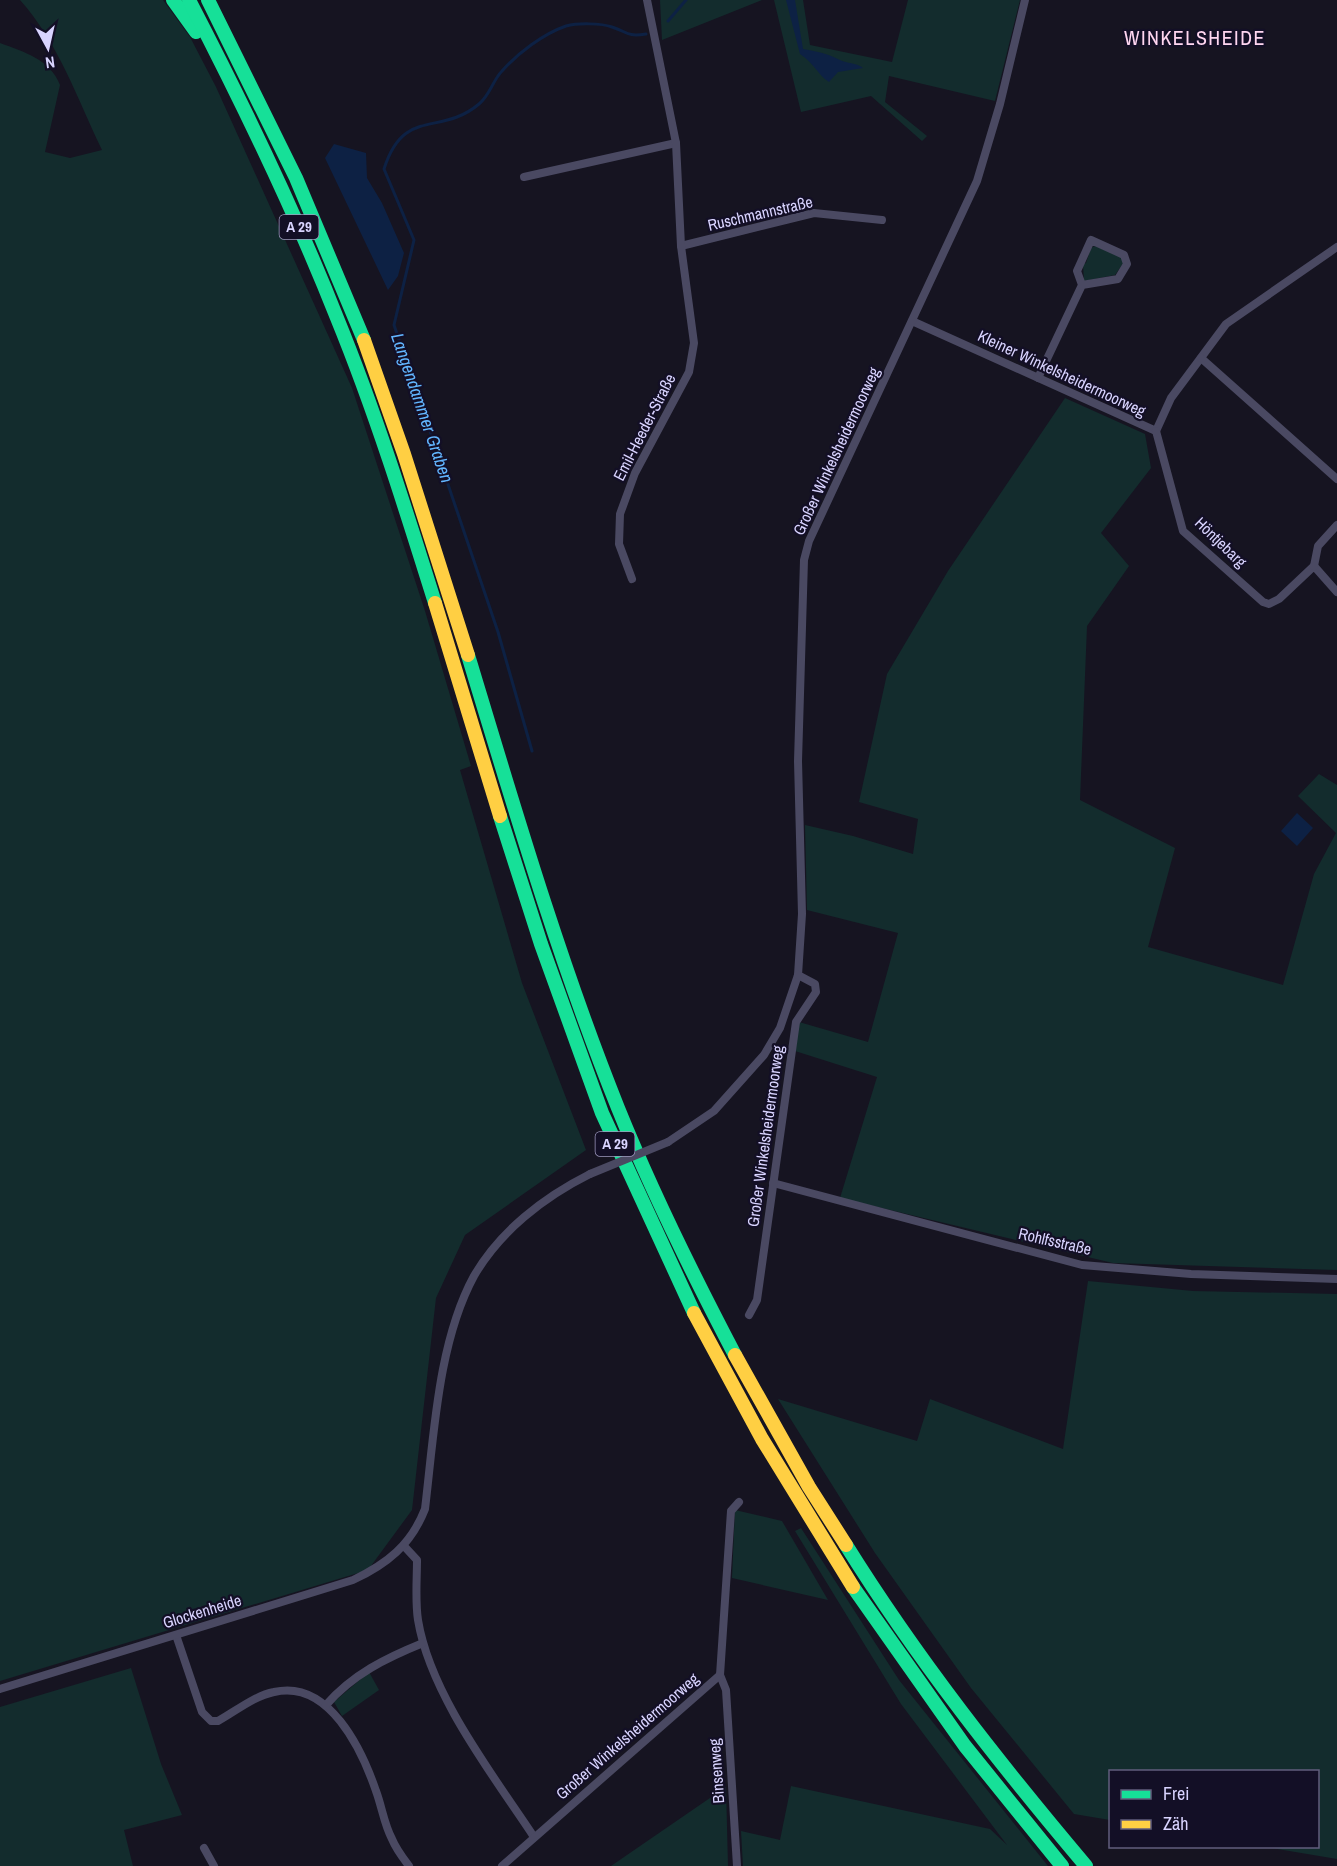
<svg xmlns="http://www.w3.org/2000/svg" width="1337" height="1866" viewBox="0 0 1337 1866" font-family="'Archivo Narrow',sans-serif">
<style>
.green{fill:#132c2d}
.water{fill:#0d2144}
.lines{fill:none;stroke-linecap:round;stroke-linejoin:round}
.stream{stroke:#0d2144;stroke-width:3}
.street{stroke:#4a4962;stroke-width:8}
.fast{stroke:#16e098;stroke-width:14}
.slow{stroke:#ffcf43;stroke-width:14}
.street-bridge{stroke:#4a4962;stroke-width:8}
.labels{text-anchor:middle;stroke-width:4.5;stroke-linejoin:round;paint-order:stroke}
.shield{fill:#130f26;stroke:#9e99be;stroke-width:1.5}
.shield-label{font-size:15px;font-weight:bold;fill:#d9d4ff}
.street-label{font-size:16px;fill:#d9d4ff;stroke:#130f26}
.water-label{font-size:18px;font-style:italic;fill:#62b6ff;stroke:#130f26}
.quarter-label{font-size:20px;letter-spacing:1.5px;fill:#ffd6f0;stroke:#130f26}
</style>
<rect width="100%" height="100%" fill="#161421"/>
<g class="green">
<path d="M20,0H163L190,37L216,87L352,388L425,611L471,766L460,770L522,983L586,1150L465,1235L436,1298L412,1510L368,1570L0,1681V43C24,52 50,59 60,85L45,152L70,158L102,150C78,100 58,42 20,0Z"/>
<polygon points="660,0 762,0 662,40"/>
<polygon points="774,0 803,0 810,45 892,62 908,0 1020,0 995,101 889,76 885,102 927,136 922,141 871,96 801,112"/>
<polygon points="1095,246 1121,257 1124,262 1115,275 1084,281 1083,264 1086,263 1091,248"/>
<polygon points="1065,398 1145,434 1151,468 1101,533 1129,566 1087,626 1080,800 1175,848 1148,947 1283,985 1314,874 1336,833 1298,796 1319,774 1337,785 1337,1270 1113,1263 840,1198 877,1077 795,1051 799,1022 868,1042 898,933 807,910 805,825 853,836 913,854 918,819 859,802 887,674 948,571"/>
<polygon points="1088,1281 1193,1291 1337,1294 1337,1859 1265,1847 1318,1846 1318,1772 1110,1772 1110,1820 1074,1814 971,1688 875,1553 778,1399 917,1441 930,1399 1063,1449"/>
<polygon points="735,1510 782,1521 828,1600 732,1578"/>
<polygon points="801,1528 899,1680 1048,1866 743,1866 741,1831 780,1840 791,1786 990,1829 1007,1845 901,1704 795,1531"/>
<polygon points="131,1668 161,1764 182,1815 124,1830 133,1866 0,1866 0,1707"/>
<polygon points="369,1672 379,1690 342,1716 334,1702"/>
<polygon points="726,1787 728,1866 611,1866"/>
</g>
<g class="water">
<path d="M786,0H795L803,49C819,52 826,53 840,60C848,64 855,62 863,68L838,72L829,82C817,74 815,64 800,54Z"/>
<polygon points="334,144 366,153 367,178 382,203 404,253 398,276 388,290 325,158"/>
<polygon points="1297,813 1313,828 1297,846 1281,831"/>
</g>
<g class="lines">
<g class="stream">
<polyline points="668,21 686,0"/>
<path d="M532,751L498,632L394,325L414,240L384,169C404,106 440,137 479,104C490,95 493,80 502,71C518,53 543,34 566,26C577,23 601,23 612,27C628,32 626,37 646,34"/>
</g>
<g class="street">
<polyline points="524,177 676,143"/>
<polyline points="681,246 814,213 882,220"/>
<polyline points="912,321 1156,431 1171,398 1226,324 1337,247"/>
<polyline points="1201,358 1337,479"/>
<polyline points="1038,378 1082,285 1118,279 1127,264 1124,255 1091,240 1077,271 1082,285"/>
<polyline points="1156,431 1183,531 1263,602 1269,604 1279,599 1314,566 1337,592"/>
<polyline points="1314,566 1318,546 1337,525"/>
<polyline points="632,579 619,544 620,514 635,473 689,372 694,343 681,246 676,143 647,0"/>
<polyline points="668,1142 714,1111 764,1055 780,1028 798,975 802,914 798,761 804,560 809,541 977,181 1000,104 1025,0"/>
<polyline points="773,1183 1082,1265 1191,1274 1337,1279"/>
<polyline points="749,1315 757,1300 796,1022 816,992 815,984 798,975"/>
<path d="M404,1546L417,1560C417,1579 415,1601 418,1620C430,1694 493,1775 534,1837"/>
<path d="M176,1635L202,1712L211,1721H218C236,1711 254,1696 274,1692C329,1679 362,1750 376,1791C382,1807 384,1824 392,1839C396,1849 403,1858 409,1866"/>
<polyline points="720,1675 726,1690 737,1866"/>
<path d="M0,1689L353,1580C387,1564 411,1545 425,1509C434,1435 438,1342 474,1276C500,1231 544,1197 590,1174"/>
<path d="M326,1705C353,1674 386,1658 423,1643"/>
<polyline points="204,1848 214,1866"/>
<polyline points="502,1866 720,1675 731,1511 739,1502"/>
</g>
<g class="fast">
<polyline points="173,0 196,32"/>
<path d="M189,0C243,104 294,209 337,318C375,411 405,507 435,603"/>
<polyline points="208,0 296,178 364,340"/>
<path d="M468,655C514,807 559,961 618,1108C652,1192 693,1275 735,1355"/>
<polyline points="500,816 541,944 602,1113 694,1313"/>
<path d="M846,1545C917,1659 1000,1764 1086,1866"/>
<polyline points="853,1587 965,1746 1062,1866"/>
</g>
<g class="slow">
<polyline points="364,340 404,454 468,655"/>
<polyline points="435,603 500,816"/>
<polyline points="694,1313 762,1439 853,1587"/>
<polyline points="735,1355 809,1487 846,1545"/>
</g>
<polyline class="street-bridge" points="590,1174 668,1142"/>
</g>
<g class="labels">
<g class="shield">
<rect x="279.5" y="215" width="39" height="24" rx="4.5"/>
<rect x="595.5" y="1132" width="39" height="24" rx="4.5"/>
</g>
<g class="shield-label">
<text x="299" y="232">A 29</text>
<text x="615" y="1149">A 29</text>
</g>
<g class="street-label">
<text transform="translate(760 213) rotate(-13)" y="6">Ruschmannstraße</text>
<text transform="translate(1062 373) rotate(25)" y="6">Kleiner Winkelsheidermoorweg</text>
<text transform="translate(644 427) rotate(-63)" y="6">Emil-Heeder-Straße</text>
<text transform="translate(836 451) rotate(-65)" y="6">Großer Winkelsheidermoorweg</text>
<text transform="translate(1221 542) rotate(44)" y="6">Höntjebarg</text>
<text transform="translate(765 1136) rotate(-82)" y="6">Großer Winkelsheidermoorweg</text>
<text transform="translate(1055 1241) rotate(13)" y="6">Rohlfsstraße</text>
<text transform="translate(202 1611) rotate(-17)" y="6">Glockenheide</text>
<text transform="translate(627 1736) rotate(-41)" y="6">Großer Winkelsheidermoorweg</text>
<text transform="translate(716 1771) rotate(-94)" y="6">Binsenweg</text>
</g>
<g class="water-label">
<text transform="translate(422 408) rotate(71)" y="6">Langendammer Graben</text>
</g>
<g class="quarter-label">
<text x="1195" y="45">WINKELSHEIDE</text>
</g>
</g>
<rect x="1109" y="1770" width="210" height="78" fill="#130f26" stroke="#625e7d" stroke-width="1.5"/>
<rect x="1121" y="1790" width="30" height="9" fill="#16e098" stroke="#625e7d" stroke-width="1.5"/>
<text x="1163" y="1800" font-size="18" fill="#d9d4ff">Frei</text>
<rect x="1121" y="1820" width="30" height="9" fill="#ffcf43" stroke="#625e7d" stroke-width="1.5"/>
<text x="1163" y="1830" font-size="18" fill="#d9d4ff">Zäh</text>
<g transform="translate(48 48) rotate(172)" stroke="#130f26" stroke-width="4.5" paint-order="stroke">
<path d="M0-4.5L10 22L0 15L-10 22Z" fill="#d9d4ff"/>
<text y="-9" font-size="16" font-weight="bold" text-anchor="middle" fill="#d9d4ff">N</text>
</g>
</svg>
